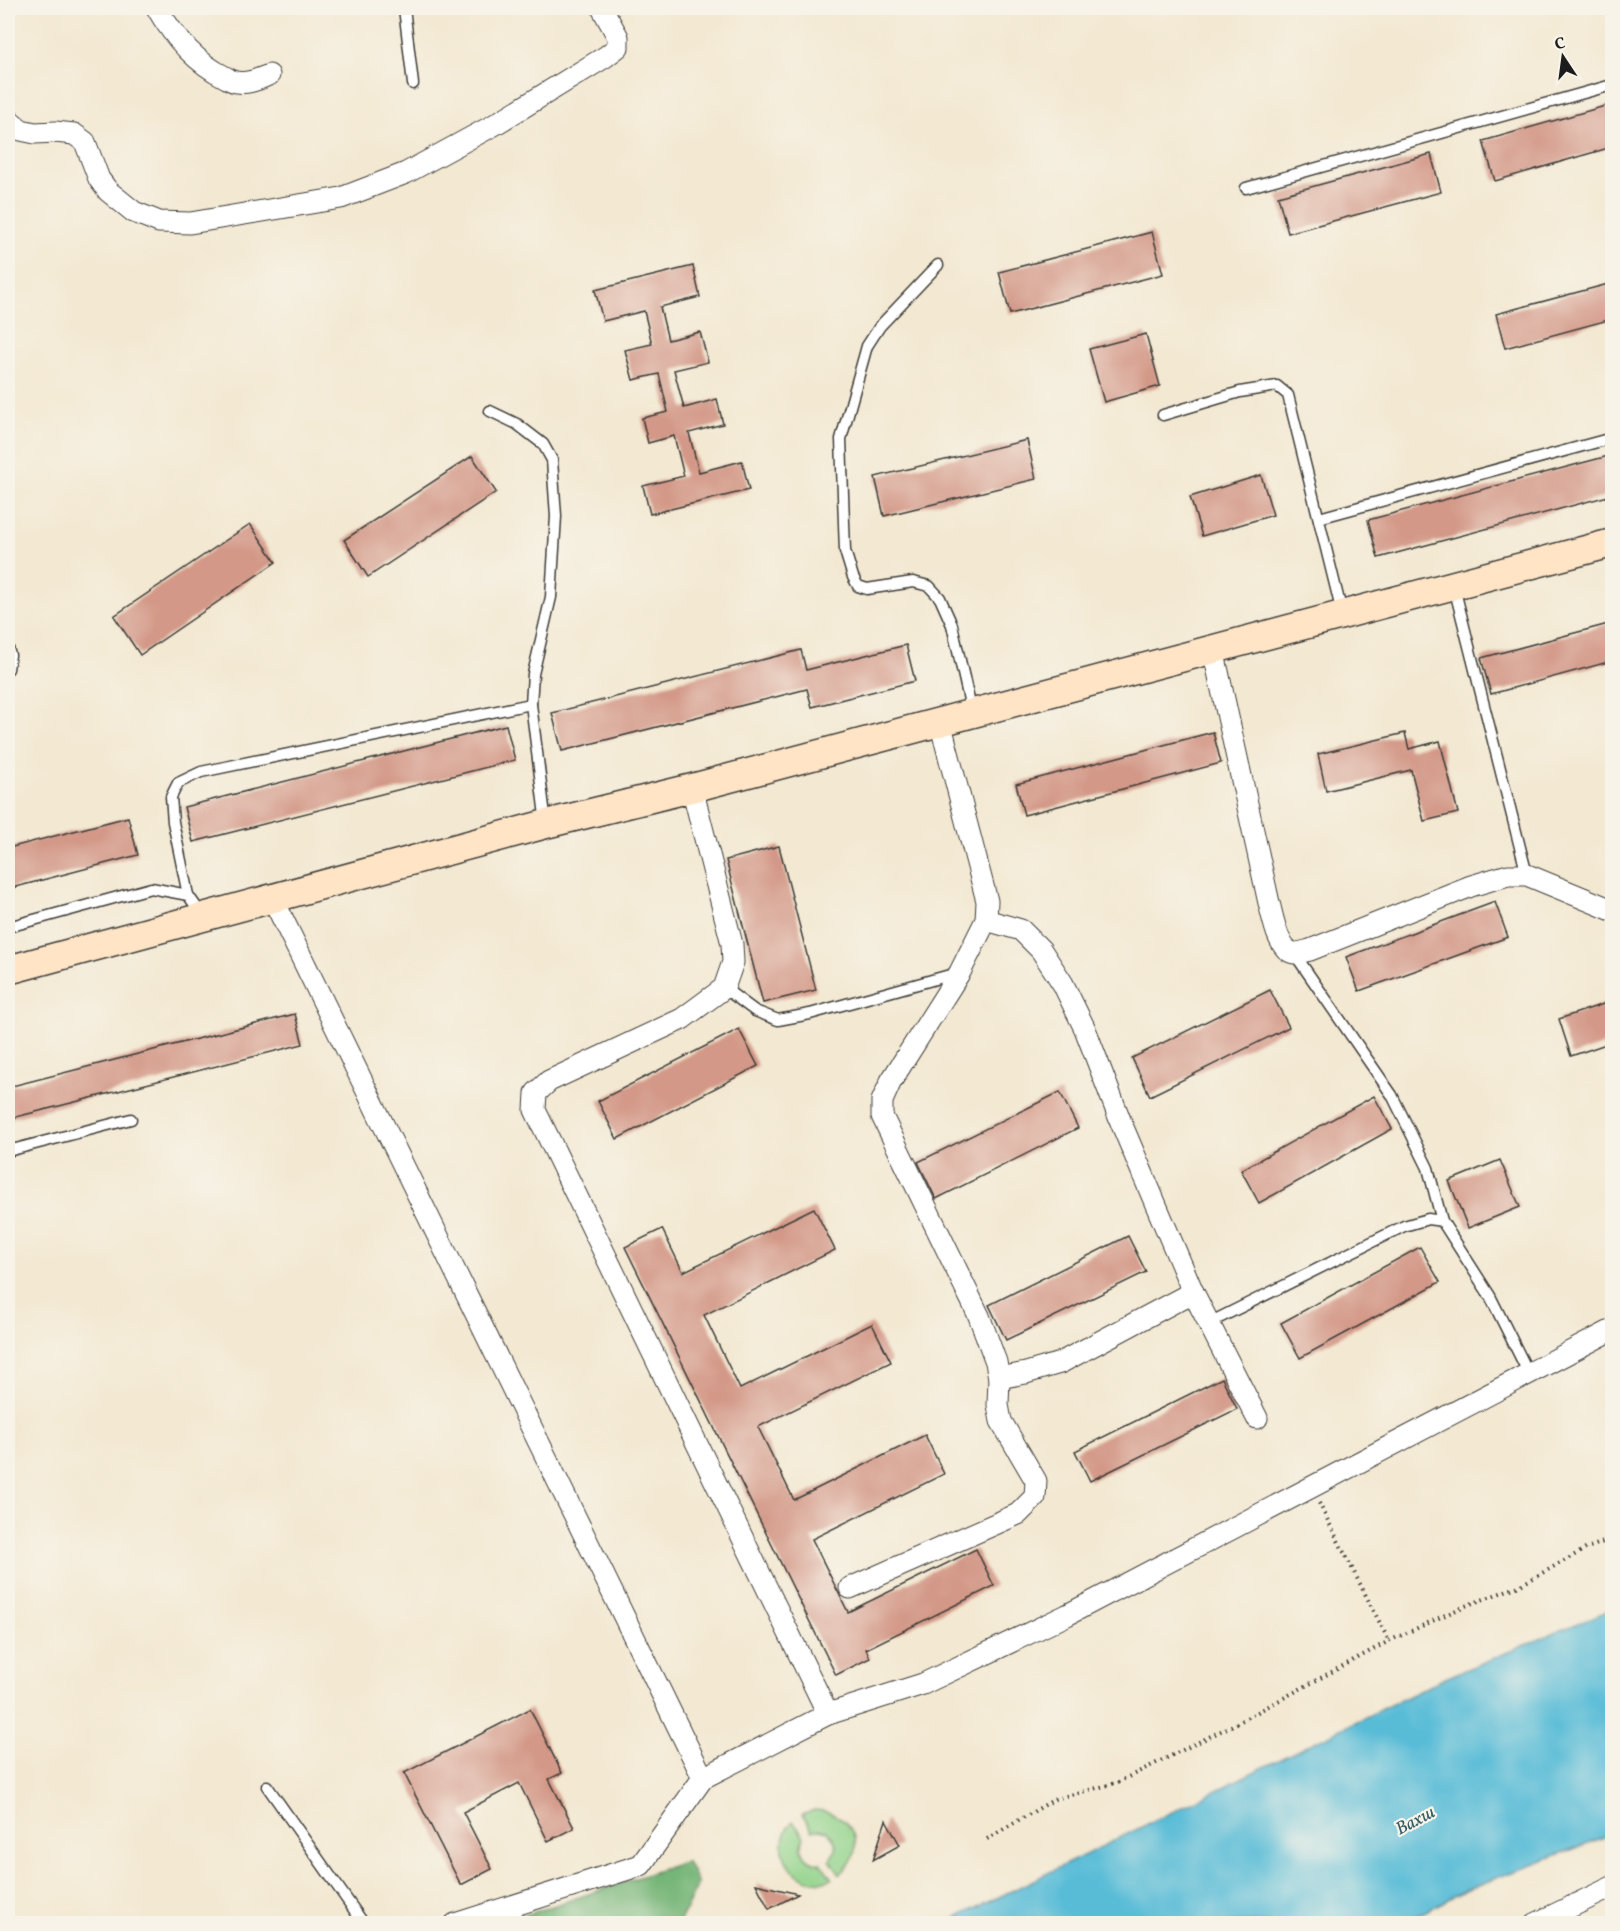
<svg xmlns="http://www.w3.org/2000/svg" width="1620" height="1931" viewBox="0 0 1620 1931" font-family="Vollkorn,serif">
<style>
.green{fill:#92d38b;stroke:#577854;stroke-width:1.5}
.forest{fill:#75b577;stroke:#48684a;stroke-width:1.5}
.water{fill:#59bcd7;stroke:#3a6c7a;stroke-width:1.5}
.building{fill:#d39887}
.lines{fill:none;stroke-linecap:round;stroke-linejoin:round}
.lane-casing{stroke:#3c3b37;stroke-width:13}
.street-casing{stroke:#3c3b37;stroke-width:23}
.secondary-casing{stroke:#3c3b37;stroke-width:31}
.path{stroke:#3c3b37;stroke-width:4;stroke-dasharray:1.5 4.5;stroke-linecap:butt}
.lane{stroke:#fff;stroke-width:10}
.street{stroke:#fff;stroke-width:21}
.secondary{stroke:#ffe4c6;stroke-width:28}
.labels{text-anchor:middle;stroke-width:4.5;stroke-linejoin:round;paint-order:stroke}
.water-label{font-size:18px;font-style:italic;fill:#345c67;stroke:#f7f3e8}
</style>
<rect width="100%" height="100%" fill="#f7f3e8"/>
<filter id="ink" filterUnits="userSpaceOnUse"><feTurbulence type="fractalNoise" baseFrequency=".0167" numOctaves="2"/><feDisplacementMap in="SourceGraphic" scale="12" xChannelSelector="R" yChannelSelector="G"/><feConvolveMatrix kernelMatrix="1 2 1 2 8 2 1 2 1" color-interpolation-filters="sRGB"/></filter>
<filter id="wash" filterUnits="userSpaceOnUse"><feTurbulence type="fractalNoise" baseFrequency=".008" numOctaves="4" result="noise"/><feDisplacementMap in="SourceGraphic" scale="24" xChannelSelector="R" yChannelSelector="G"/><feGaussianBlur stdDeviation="1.35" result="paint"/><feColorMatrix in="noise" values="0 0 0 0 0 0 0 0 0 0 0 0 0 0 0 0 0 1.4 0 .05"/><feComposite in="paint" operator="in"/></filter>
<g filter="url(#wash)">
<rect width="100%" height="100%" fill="#f3e8d1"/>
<g class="green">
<path d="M814,1810C851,1811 871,1849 840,1874L830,1859L836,1850C836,1835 826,1827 812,1830L802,1815Z"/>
<path d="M793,1821L804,1837C798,1851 806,1863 821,1863L832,1879C796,1892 766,1849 793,1821Z"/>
</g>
<polygon class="forest" points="687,1861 698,1884 679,1923 502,1923"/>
<polygon class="water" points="1612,1609 1612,1834 1465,1890 1404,1923 946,1923 1443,1679"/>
<g id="blocks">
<g class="building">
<polygon points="1612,104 1612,147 1495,181 1483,141"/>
<polygon points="1431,154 1441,192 1288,233 1278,196"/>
<polygon points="1152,232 1163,274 1010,314 999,272"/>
<polygon points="693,266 700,297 660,307 668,340 700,332 708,362 674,370 684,408 717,399 723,424 689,433 699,472 742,461 749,490 650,514 643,486 684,476 674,436 648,443 642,418 668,412 659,374 633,380 625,350 652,344 644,311 603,321 595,290"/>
<polygon points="1612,283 1612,319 1505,348 1496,314"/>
<polygon points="1146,334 1160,386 1104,402 1089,349"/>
<polygon points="1027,440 1036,479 884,516 875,477"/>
<polygon points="1612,455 1612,495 1378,558 1368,520"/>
<polygon points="472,456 496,492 368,577 344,540"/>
<polygon points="1261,475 1273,515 1202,536 1190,497"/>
<polygon points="250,524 276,562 140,655 114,616"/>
<polygon points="1612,623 1612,661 1491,694 1481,658"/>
<polygon points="906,645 915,681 812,707 807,689 562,751 552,713 801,650 806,670"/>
<polygon points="506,725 515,760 193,842 184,807"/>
<polygon points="1213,732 1221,763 1024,815 1016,784"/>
<polygon points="1405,733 1409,749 1440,741 1458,813 1424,821 1411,770 1326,791 1318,754"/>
<polygon points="128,817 138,855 8,889 8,848"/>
<polygon points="779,846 816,990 763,1003 726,860"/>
<polygon points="1495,902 1508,937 1359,991 1346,957"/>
<polygon points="1270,990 1289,1027 1150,1096 1132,1058"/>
<polygon points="1612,1001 1612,1042 1571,1056 1559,1019"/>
<polygon points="295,1014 303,1044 8,1119 8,1087"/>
<polygon points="739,1029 758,1066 617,1139 598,1101"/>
<polygon points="1060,1092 1078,1128 936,1199 918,1162"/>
<polygon points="1374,1096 1392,1129 1259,1203 1241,1170"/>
<polygon points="1500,1160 1520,1207 1468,1228 1449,1181"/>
<polygon points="814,1208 835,1250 704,1315 740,1389 872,1324 891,1362 758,1427 794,1500 925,1435 944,1474 812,1539 848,1612 976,1549 994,1586 866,1649 870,1658 836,1675 625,1247 662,1229 683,1272"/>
<polygon points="1128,1236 1146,1272 1006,1340 989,1305"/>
<polygon points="1420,1247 1440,1282 1300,1358 1281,1323"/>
<polygon points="1222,1378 1237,1409 1090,1481 1075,1451"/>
<polygon points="530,1709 562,1773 549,1779 574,1828 548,1841 519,1783 463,1812 492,1869 461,1885 404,1773"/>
<polygon points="886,1820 900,1845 873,1860"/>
<polygon points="756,1884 798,1894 769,1909"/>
</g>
</g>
</g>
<g filter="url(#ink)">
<use href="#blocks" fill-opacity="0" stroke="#3c3b37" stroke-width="1.5"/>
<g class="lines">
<g class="lane-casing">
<g id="lane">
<polyline points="404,8 413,84"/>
<polyline points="1246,188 1612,85"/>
<polyline points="938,265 880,326 867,346 841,439 845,551 853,577 858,586 867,589 913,582 929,586 940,598 952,625 972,713"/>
<polyline points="490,411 517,424 543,444 552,460 556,516 551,597 533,674 531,704 546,824"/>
<polyline points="1163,415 1240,392 1277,386 1288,395 1342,613"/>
<polyline points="1319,518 1612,438"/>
<polyline points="1454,587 1527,875"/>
<polyline points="8,648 10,655 8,669"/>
<polyline points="188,895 173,822 171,797 178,783 201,772 531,704"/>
<polyline points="8,927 151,888 188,895 202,915"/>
<polyline points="1294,953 1392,1095 1428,1168 1442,1221"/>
<polyline points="724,988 755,1011 778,1020 810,1014 957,973"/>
<polyline points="8,1151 131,1119"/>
<polyline points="1209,1323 1404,1226 1428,1219 1442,1221 1490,1296 1529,1374"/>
<polyline points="267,1786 364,1924"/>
</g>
</g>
<g class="street-casing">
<g id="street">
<path d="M157,8C173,36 195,62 225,77C229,79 233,82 237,82C249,84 258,79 269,75"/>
<polyline points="8,119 21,130 35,133 55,132 74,134 85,142 99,179 108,191 134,212 159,222 190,223 341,198 406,173 494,125 605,57 618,47 618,37 602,8"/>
<path d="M1213,649L1269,903C1273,917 1278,952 1295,953C1300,953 1306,951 1310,950L1471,886L1508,875H1527L1612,910"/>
<polyline points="273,899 703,1778 828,1714 535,1110 536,1093 549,1081 682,1019 724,988 733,962 732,944 692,788"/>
<polyline points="986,920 1021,930 1041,950 1063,984 1085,1029 1122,1125 1193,1292 1257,1418"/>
<polyline points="999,1378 1026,1373 1060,1363 1193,1292"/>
<polyline points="850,1588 1018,1514 1035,1497 1036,1481 1001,1421 998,1405 999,1378 996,1362 979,1316 882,1116 882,1101 891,1081 960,972 986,920 987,901 940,722"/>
<polyline points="828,1714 923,1684 1067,1615 1612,1330"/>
<polyline points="455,1924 641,1865 703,1778"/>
<polyline points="1535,1924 1612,1887"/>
</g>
</g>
<g class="secondary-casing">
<polyline id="secondary" points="8,970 546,824 692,788 1612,543"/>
</g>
<g class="path">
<polyline points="1319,1503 1389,1641"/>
<polyline points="987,1839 1055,1799 1116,1783 1239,1722 1389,1641 1465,1606 1519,1586 1587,1548 1612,1539"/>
</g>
<use href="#lane" class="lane"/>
<use href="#street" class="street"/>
<use href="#secondary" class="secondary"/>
</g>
</g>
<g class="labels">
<g class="water-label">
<text transform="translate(1415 1820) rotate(-28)" y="6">Вахш</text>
</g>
</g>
<rect width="1620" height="1931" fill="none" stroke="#f7f3e8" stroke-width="30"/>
<g transform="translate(1563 57) rotate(347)" stroke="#f7f3e8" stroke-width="4.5" paint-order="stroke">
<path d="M0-4.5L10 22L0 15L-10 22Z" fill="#1c1c1c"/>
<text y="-9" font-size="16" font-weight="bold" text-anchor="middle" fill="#1c1c1c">С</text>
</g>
</svg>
